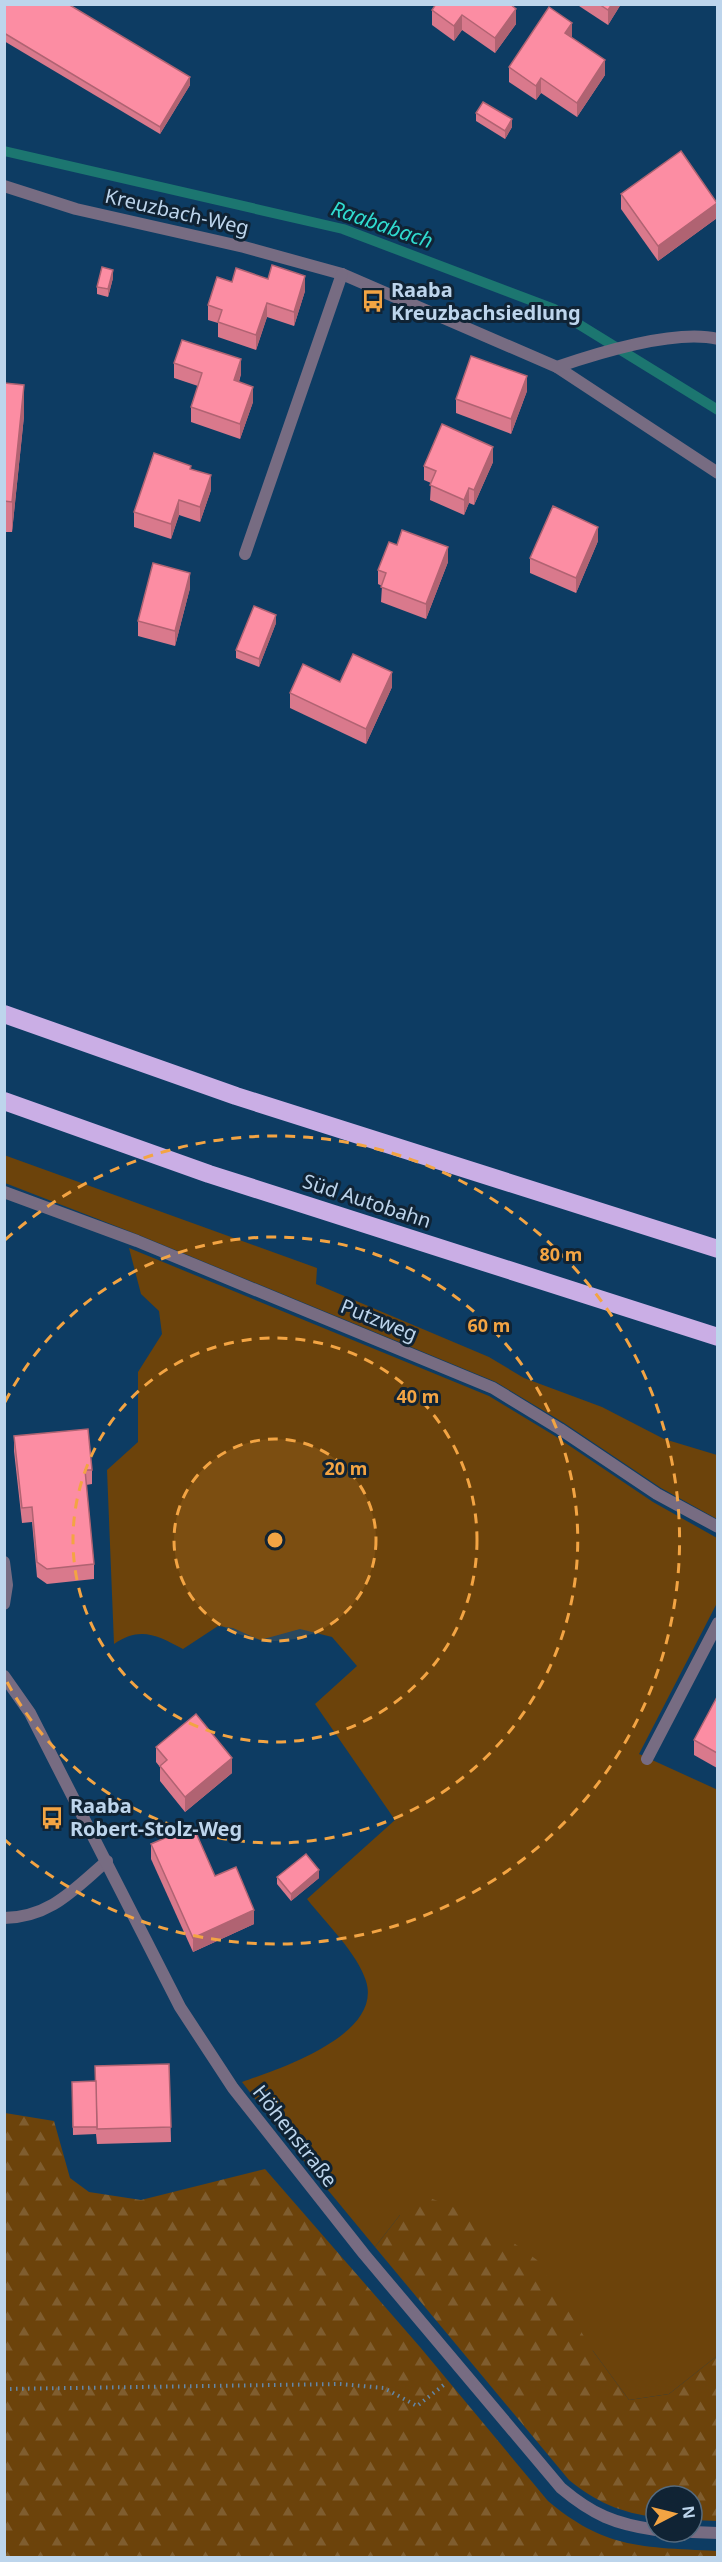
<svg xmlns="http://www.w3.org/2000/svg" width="722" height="2562" viewBox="0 0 722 2562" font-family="'Noto Sans',sans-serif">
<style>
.green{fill:#6c430b}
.forest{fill:url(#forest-firs)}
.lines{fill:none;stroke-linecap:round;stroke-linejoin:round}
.stream{stroke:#1c7670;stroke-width:10}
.path{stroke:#6487a7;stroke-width:4;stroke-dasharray:1.5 4.5;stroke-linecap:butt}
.service{stroke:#776c82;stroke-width:12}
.minor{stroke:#776c82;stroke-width:12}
.tertiary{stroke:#776c82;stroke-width:12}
.motorway{stroke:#caaee5;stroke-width:18}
.wall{fill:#d9798c}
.shaded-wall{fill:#b06372}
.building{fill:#fc8da3;stroke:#b06372;stroke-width:1.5}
.ring{fill:none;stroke:#f3a443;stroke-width:3;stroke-dasharray:10 8}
.labels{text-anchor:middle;stroke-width:6;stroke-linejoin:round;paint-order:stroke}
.street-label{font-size:20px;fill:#bdd5ec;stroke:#102334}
.poi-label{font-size:20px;font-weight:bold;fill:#bdd5ec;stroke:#102334;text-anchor:start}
.water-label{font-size:21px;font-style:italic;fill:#30dcd0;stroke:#102334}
.centre{fill:#f3a443;stroke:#102334;stroke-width:3}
.ring-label{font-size:18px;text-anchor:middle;font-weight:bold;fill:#f3a443;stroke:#102334;stroke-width:6;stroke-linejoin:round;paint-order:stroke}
</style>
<defs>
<pattern id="forest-firs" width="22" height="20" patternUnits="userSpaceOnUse" patternTransform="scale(1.5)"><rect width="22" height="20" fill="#6c430b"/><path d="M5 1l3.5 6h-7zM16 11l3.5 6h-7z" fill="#7f5d2f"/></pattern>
</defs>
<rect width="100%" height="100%" fill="#0d3c63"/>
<g class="green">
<polygon points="4,1155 317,1268 316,1284 489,1357 524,1378 602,1407 664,1439 717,1455 717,1519 661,1488 564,1423 496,1382 139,1235 5,1183"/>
<path d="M129,1248L489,1396L555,1436L653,1502L717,1538V1603L639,1754L718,1790L717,2356L669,2394L629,2400L593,2351L400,2215L375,2247L294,2149L242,2082C279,2069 383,2035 366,1981C358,1954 325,1922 307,1899L395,1820L315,1704L357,1666L332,1637L300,1629L260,1640L233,1628L218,1626L183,1649C157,1635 140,1626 114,1644L107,1470L138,1442V1372L162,1334L159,1311L141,1294Z"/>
</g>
<g class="forest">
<path d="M5,2113L54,2121L70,2178L89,2192L141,2200L265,2169L420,2347L548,2501C606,2550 645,2547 717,2551V2557H5Z"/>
<path d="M430,2198L478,2217L537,2260L593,2351L629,2400L669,2394L717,2356V2521L692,2520V2496H656V2517C621,2513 596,2502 569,2480L375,2247L400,2215Z"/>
</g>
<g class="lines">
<polyline class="stream" points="4,151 343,229 554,309 718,410"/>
<polyline class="path" points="4,2389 340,2384 384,2388 417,2406 445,2384"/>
<g class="service">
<polyline points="557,367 718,473"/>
<polyline points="647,1759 718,1623"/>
<path d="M4,1918C51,1917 74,1889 107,1861"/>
</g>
<g class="minor">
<path d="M4,186L76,209L244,247L342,274L557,367C598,353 676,329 718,339"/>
<polyline points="245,554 342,274"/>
<polyline points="4,1192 137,1241 493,1388 560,1429 657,1494 718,1527"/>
<polyline points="4,1562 7,1585 4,1604"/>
</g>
<g class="tertiary">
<path d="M4,1676L30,1713L180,2007L233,2088L364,2254L561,2488C593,2515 615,2524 656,2530"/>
<polyline points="692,2532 718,2533"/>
</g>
<g class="motorway">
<polyline points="4,1014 236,1096 718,1249"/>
<polyline points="4,1101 209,1174 718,1337"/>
</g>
</g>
<g class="wall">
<polygon points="4,4 190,85 160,134 4,41"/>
<polygon points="576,4 621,4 608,25"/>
<polygon points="432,10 516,24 495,53 462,30 454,41 432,25"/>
<polygon points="572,38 605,75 577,117 541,93 536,100 509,82 509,67"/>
<polygon points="476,113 512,127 505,139 476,121"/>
<polygon points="621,194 717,202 717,218 658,261 621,209"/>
<polygon points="113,278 108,297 97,294 97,287"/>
<polygon points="232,282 305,291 294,326 267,317 256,350 218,337 218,323 208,320 208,305"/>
<polygon points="174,363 241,374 239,382 253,402 240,439 191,422 191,407 198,386 174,378"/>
<polygon points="4,383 24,416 12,532 4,532"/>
<polygon points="527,391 511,434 456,413 456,399"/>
<polygon points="493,462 474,505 469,503 464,515 430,500 431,483 424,480 424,466"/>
<polygon points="191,469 211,490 200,522 179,515 171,539 134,527 134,512"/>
<polygon points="598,541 576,593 530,573 530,558"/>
<polygon points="448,562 426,619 381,602 382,586 378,584 378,570"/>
<polygon points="190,588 175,646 138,636 138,621"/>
<polygon points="276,623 259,667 236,658 236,650"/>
<polygon points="340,682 392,687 366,744 290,708 290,693"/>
<polygon points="14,1436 92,1470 92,1484 86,1485 94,1564 94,1579 47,1584 37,1577 32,1522 22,1523 14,1451"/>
<polygon points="717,1697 717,1768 694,1755 694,1740"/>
<polygon points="156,1747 232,1773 185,1812 160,1781 160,1767 156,1762"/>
<polygon points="151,1844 215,1876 254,1924 193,1952 151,1859"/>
<polygon points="277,1877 319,1878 291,1901 277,1884"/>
<polygon points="169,2064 171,2142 97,2144 96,2134 73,2135 72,2082 95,2081"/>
</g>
<g class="shaded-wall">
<polygon points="612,4 621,4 608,25 608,10"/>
<polygon points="516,9 516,24 495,53 495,38"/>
<polygon points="462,15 462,30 454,41 454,26"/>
<polygon points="572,23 572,38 565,33"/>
<polygon points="605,60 605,75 577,117 577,103"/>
<polygon points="190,77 190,85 160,134 160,127"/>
<polygon points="541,78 541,93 536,100 536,86"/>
<polygon points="512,119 512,127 505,139 505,131"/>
<polygon points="717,203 717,218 658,261 658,246"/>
<polygon points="113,270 113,278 108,297 108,289"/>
<polygon points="305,276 305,291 294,326 294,312"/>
<polygon points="267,303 267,317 256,350 256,335"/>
<polygon points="241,359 241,374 234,395 234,380"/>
<polygon points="527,376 527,391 511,434 511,419"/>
<polygon points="24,385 24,416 12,532 12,502"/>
<polygon points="253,387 253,402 240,439 240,424"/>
<polygon points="493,447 493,462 474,505 474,490"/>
<polygon points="211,475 211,490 200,522 200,507"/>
<polygon points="469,488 469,503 464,515 464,500"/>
<polygon points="179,500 179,515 171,539 171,524"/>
<polygon points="598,527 598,541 576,593 576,578"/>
<polygon points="448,547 448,562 426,619 426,604"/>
<polygon points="190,573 190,588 175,646 175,631"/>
<polygon points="276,615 276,623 259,667 259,659"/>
<polygon points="392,672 392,687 366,744 366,729"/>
<polygon points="232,1758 232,1773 185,1812 185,1797"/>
<polygon points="319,1870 319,1878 291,1901 291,1894"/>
<polygon points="254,1910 254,1924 193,1952 193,1938"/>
</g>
<g class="building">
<polygon points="4,4 68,4 190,77 160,127 4,33"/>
<polygon points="436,4 510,4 516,9 495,38 462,15 454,26 432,10"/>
<polygon points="599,4 612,4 608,10"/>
<polygon points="549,7 572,23 565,33 605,60 577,103 541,78 536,86 509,67"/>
<polygon points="483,102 512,119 505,131 476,113"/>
<polygon points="681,151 717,203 658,246 621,194"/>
<polygon points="272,265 305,276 294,312 267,303 256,335 218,322 222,310 208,305 217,277 232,282 236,268 268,279"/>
<polygon points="102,267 113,270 108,289 97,287"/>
<polygon points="182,340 241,359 234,380 253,387 240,424 191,407 202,373 174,363"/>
<polygon points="471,356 527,376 511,419 456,399"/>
<polygon points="4,383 24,385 12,502 4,501"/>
<polygon points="442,424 493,447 474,490 469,488 464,500 430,485 436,471 424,466"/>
<polygon points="154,453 191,466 190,469 211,475 200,507 179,500 171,524 134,512"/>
<polygon points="553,506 598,527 576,578 530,558"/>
<polygon points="402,530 448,547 426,604 381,587 386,573 378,570 389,542 397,545"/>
<polygon points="153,563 190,573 175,631 138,621"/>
<polygon points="254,606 276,615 259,659 236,650"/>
<polygon points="353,654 392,672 366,729 290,693 303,664 340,682"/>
<polygon points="88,1429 92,1470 85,1470 94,1564 47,1569 37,1562 32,1507 22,1508 14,1436"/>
<polygon points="717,1697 717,1753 694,1740"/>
<polygon points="196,1714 232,1758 185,1797 160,1766 167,1760 156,1747"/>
<polygon points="193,1826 215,1876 236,1867 254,1910 193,1938 151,1844"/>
<polygon points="306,1854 319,1870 291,1894 277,1877"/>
<polygon points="169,2064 171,2127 97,2129 95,2066"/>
<polygon points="96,2081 97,2127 73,2127 72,2082"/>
</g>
<circle cx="275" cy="1540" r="101" fill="#f3a443" fill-opacity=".12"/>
<g class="ring">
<circle cx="275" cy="1540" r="101"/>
<circle cx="275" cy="1540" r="202"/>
<path d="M5 1402A303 303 0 1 1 5 1678"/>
<path d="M5 1240A404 404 0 1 1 5 1840"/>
</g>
<defs>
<g id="bus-bare" transform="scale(1.8)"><path d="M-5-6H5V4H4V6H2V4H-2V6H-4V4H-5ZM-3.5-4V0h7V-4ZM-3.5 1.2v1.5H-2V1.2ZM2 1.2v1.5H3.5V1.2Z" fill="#f3a443" stroke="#102334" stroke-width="2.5" paint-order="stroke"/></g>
</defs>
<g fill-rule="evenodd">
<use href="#bus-bare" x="373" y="301"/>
<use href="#bus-bare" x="52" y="1818"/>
</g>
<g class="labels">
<g class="street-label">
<text transform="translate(177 212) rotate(13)" y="7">Kreuzbach-Weg</text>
<text transform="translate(367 1201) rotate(18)" y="7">Süd Autobahn</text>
<text transform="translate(379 1320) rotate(22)" y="7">Putzweg</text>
<text transform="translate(295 2136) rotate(52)" y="7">Höhenstraße</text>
</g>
<g class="poi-label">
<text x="391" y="297">Raaba<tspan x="391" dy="23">Kreuzbachsiedlung</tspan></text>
<text x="70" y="1813">Raaba<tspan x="70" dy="23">Robert-Stolz-Weg</tspan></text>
</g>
<g class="water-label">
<text transform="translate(382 225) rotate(19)" y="7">Raababach</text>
</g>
</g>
<circle cx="275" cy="1540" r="9" class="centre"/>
<g class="ring-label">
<text x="561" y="1261">80 m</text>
<text x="489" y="1332">60 m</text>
<text x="418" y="1403">40 m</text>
<text x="346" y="1475">20 m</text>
</g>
<rect width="722" height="2562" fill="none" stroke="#bdd5ec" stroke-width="12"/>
<g transform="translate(674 2514) rotate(83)"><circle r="28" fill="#102334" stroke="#556a7e" stroke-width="1.5"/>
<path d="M0-4.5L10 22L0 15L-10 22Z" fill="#f3a443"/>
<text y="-9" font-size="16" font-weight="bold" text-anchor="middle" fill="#bdd5ec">N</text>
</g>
</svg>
